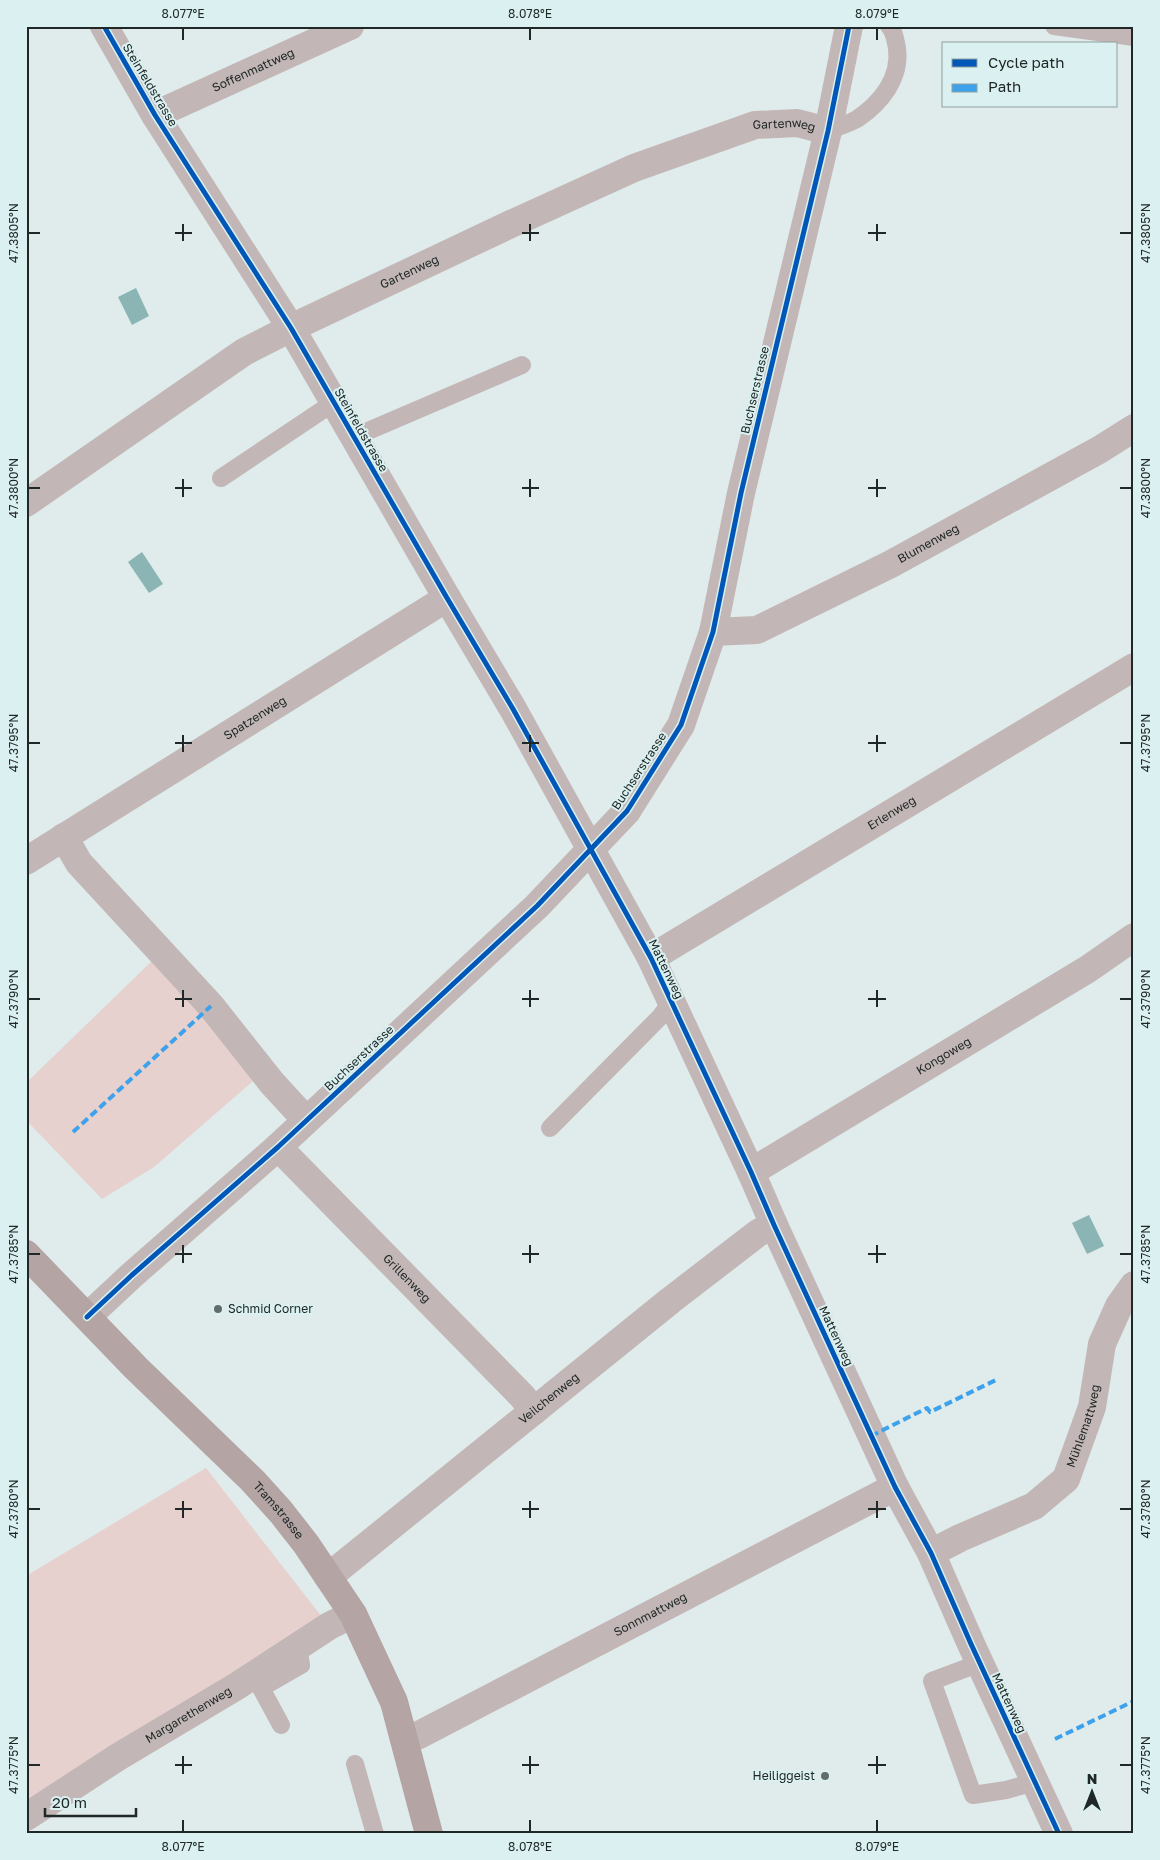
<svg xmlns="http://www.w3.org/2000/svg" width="1160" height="1860" viewBox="0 0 1160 1860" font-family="'Golos Text',sans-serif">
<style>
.green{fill:#e6d1ce}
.water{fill:#8bb5b5}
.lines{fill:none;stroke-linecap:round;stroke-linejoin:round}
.service{stroke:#c2b7b6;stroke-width:18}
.minor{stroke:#c2b7b6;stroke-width:28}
.primary{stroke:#b4a4a4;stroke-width:28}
.quiet{stroke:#3da2eb;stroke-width:4;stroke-dasharray:8 4;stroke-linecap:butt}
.cycleway-casing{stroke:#dbf0f0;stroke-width:8}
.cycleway{stroke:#0057b8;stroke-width:5}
.ticks{fill:none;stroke:#202727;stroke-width:2}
.poi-dot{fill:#636c6c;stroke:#dbf0f0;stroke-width:2}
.labels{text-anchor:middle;stroke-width:4;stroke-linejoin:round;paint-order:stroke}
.street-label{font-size:12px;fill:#202727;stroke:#dbf0f0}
.poi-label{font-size:12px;fill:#202727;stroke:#dbf0f0;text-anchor:start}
.neatline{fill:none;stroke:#202727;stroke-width:2}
.ticks-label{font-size:12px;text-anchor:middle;fill:#202727}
</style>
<rect width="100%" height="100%" fill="#e0ebeb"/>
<g class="green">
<polygon points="153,960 259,1076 154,1167 102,1199 26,1120 26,1083"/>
<polygon points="206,1468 329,1626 26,1818 26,1576"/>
</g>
<g class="water">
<polygon points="136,288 149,316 132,325 118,297"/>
<polygon points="142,552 163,584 149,593 128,562"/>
<polygon points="1089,1215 1104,1246 1087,1254 1072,1223"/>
</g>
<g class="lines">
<g class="service">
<polyline points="1054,26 1134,37"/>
<path d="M828,131C837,127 848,124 857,119C881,103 901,78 897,48C895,39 895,33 889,26"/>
<polyline points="354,437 522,365"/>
<polyline points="221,478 333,403"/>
<polyline points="550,1128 660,1017 671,1002"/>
<polyline points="980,1663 932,1681 973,1795 1006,1790 1035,1782"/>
<polyline points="281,1725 261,1688 301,1665 298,1646"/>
<polyline points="355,1764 375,1834"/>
</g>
<g class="minor">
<polyline points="104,26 155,115 291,328 447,598 513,709 651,958 751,1172 774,1225 895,1487 931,1553 971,1644 1059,1834"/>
<path id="s1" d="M155,115L350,26"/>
<path id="s2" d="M26,503L244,352L291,328L513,223L634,168L755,125L797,123L828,131"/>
<path id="s3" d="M713,632L757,630L891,564L1099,450L1134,428"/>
<polyline points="64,837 79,863 211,1006 272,1083 306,1120"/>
<path id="s4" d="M26,861L447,598"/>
<path id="s5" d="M651,958L1134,667"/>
<path id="s6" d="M278,1147L522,1396L534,1411"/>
<path id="s7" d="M751,1172L1088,969L1134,937"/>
<polyline points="87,1317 132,1275 278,1147 537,906 627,811 681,725 713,632 741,493 828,131 849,26"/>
<path id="s8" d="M931,1553L960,1538L1034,1506L1066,1479L1092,1407L1102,1344L1119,1306L1134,1285"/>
<path id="s9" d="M328,1577L671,1300L758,1233L774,1225"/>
<path id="s10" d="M404,1737L419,1735L895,1487"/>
<path id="s11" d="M26,1817L118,1757L237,1686L329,1626L353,1614"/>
</g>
<path class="primary" id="s12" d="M26,1254L136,1368L253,1481L281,1512L306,1544L353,1614L394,1702L429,1834"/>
<g class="quiet">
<polyline points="73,1132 211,1006"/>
<polyline points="871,1436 927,1408 930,1412 998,1379"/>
<polyline points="1055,1739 1134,1701"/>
</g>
<g class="cycleway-casing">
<g id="cycleway">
<polyline points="104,26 155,115 291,328 447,598 513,709 651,958 751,1172 774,1225 895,1487 931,1553 971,1644 1059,1834"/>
<polyline points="87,1317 132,1275 278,1147 537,906 627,811 681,725 713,632 741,493 828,131 849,26"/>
</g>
</g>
<use href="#cycleway" class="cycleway"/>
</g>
<path class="ticks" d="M183,28V40M530,28V40M877,28V40M183,224V241M530,224V241M877,224V241M28,233H40M175,233H192M522,233H539M868,233H886M1120,233H1132M183,479V497M530,479V497M877,479V497M28,488H40M175,488H192M522,488H539M868,488H886M1120,488H1132M183,735V752M530,735V752M877,735V752M28,743H40M175,743H192M522,743H539M868,743H886M1120,743H1132M183,990V1007M530,990V1007M877,990V1007M28,999H40M175,999H192M522,999H539M868,999H886M1120,999H1132M183,1245V1263M530,1245V1263M877,1245V1263M28,1254H40M175,1254H192M522,1254H539M868,1254H886M1120,1254H1132M183,1501V1518M530,1501V1518M877,1501V1518M28,1509H40M175,1509H192M522,1509H539M868,1509H886M1120,1509H1132M183,1756V1774M530,1756V1774M877,1756V1774M28,1765H40M175,1765H192M522,1765H539M868,1765H886M1120,1765H1132M183,1820V1832M530,1820V1832M877,1820V1832"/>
<g class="poi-dot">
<circle cx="218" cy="1309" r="5"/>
<circle cx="825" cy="1776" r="5"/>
</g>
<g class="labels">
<g class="street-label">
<text dy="4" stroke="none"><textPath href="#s1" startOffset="108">Soffenmattweg</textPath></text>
<text transform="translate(150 85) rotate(59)" y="4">Steinfeldstrasse</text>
<text dy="4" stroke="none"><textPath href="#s2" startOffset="854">Gartenweg</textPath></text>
<text dy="4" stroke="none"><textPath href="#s2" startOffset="449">Gartenweg</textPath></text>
<text transform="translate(755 390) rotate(-77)" y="4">Buchserstrasse</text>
<text transform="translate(361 430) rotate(60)" y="4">Steinfeldstrasse</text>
<text dy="4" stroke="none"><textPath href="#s3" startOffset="236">Blumenweg</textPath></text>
<text dy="4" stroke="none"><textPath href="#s4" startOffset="270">Spatzenweg</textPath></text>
<text transform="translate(639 771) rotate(-57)" y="4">Buchserstrasse</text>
<text dy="4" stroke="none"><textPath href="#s5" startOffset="281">Erlenweg</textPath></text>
<text transform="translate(666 969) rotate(64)" y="4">Mattenweg</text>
<text dy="4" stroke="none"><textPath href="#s7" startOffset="225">Kongoweg</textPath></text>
<text transform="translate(359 1058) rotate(-43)" y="4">Buchserstrasse</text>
<text dy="4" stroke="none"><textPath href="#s6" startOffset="184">Grillenweg</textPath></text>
<text transform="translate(836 1336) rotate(65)" y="4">Mattenweg</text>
<text dy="4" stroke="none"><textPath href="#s9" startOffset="284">Veilchenweg</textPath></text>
<text dy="4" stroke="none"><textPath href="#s8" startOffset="211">Mühlemattweg</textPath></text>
<text dy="4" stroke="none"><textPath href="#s12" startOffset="360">Tramstrasse</textPath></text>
<text dy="4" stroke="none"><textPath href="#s10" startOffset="276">Sonnmattweg</textPath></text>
<text transform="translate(1009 1703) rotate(65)" y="4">Mattenweg</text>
<text dy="4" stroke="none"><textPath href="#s11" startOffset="192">Margarethenweg</textPath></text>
</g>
<g class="poi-label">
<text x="228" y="1313">Schmid Corner</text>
<text x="815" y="1780" text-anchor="end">Heiliggeist</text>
</g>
</g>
<rect width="1160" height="1860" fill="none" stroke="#dbf0f0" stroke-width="55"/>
<rect x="942" y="42" width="175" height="65" fill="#dbf0f0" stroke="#90a0a0"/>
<rect x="952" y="59" width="25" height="8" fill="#0057b8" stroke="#90a0a0"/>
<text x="988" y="68" font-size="15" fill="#202727">Cycle path</text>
<rect x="952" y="84" width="25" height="8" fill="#3da2eb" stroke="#90a0a0"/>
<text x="988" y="92" font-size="15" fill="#202727">Path</text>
<g transform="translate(1092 1792)" stroke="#dbf0f0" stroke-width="4" paint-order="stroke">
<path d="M0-4L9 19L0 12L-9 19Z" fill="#202727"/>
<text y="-8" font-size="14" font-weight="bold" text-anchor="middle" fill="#202727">N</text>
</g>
<path d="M45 1808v8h91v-8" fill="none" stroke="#202727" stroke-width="2.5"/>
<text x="52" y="1808" font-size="15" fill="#202727" stroke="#dbf0f0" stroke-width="4" paint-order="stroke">20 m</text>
<rect x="28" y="28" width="1104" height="1804" class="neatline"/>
<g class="ticks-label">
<text x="183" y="18">8.077°E</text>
<text x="530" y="18">8.078°E</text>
<text x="877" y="18">8.079°E</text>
<text transform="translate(14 233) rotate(-90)" y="4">47.3805°N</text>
<text transform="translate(1146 233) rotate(-90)" y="4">47.3805°N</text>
<text transform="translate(14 488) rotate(-90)" y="4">47.3800°N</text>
<text transform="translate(1146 488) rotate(-90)" y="4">47.3800°N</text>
<text transform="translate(14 743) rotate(-90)" y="4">47.3795°N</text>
<text transform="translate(1146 743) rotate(-90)" y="4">47.3795°N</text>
<text transform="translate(14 999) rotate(-90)" y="4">47.3790°N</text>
<text transform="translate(1146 999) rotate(-90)" y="4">47.3790°N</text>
<text transform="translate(14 1254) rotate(-90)" y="4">47.3785°N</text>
<text transform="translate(1146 1254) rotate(-90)" y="4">47.3785°N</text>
<text transform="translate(14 1509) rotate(-90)" y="4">47.3780°N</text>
<text transform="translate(1146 1509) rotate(-90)" y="4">47.3780°N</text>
<text transform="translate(14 1765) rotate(-90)" y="4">47.3775°N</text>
<text transform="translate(1146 1765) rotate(-90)" y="4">47.3775°N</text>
<text x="183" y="1851">8.077°E</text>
<text x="530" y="1851">8.078°E</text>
<text x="877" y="1851">8.079°E</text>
</g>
</svg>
